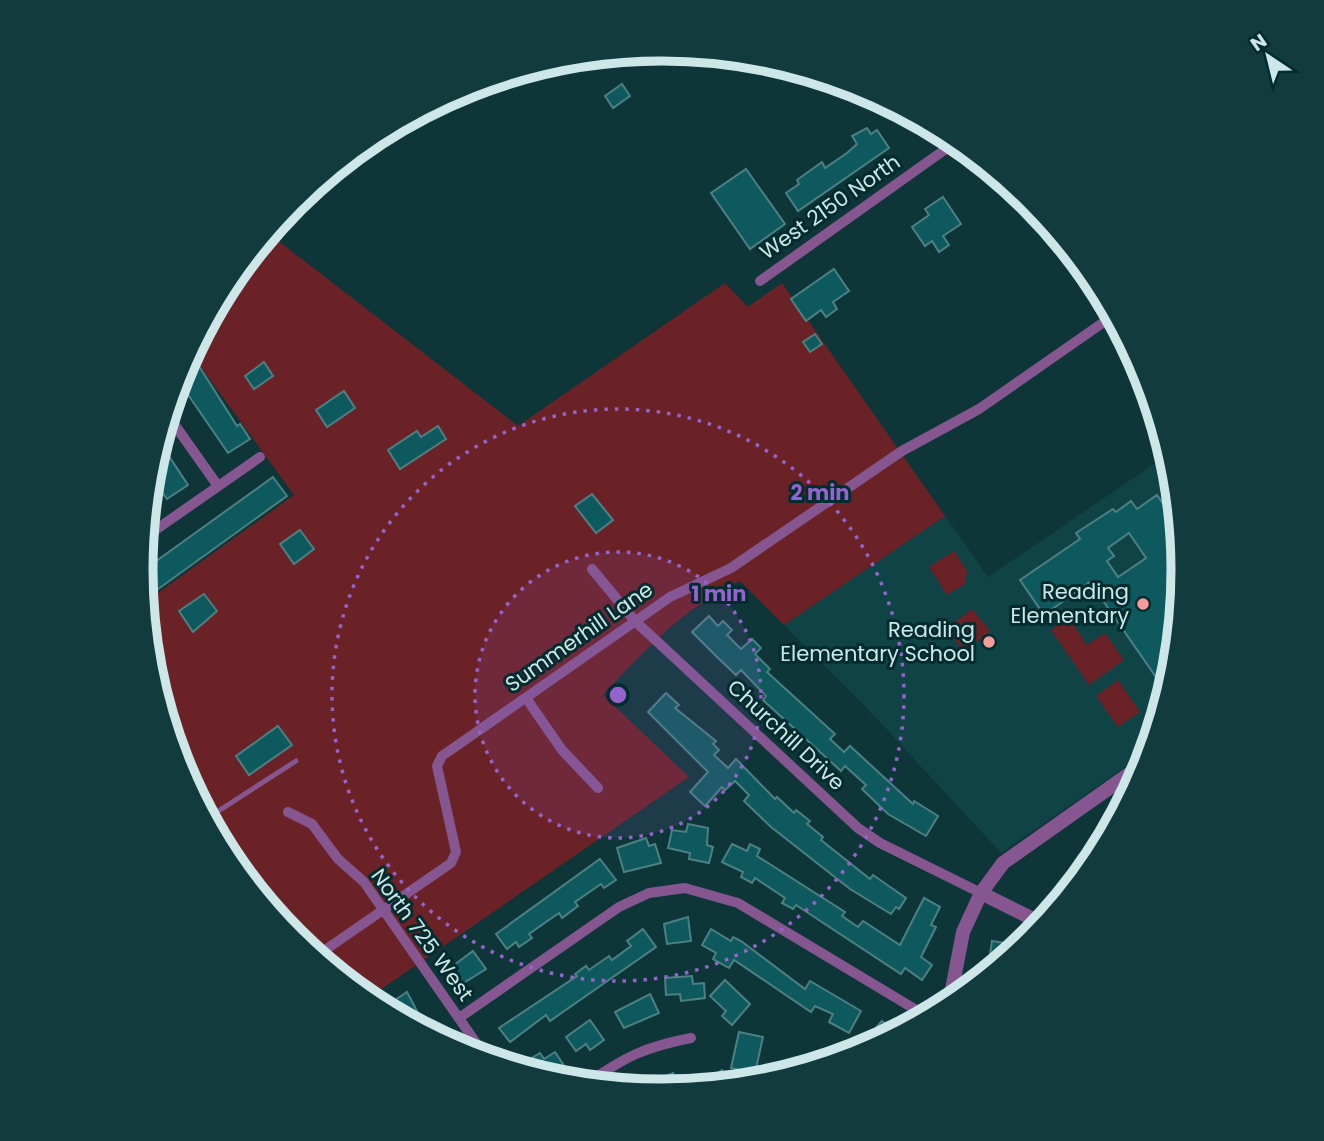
<svg xmlns="http://www.w3.org/2000/svg" width="1324" height="1141" viewBox="0 0 1324 1141" font-family="Poppins,sans-serif">
<style>
.built{fill:#104346}
.green{fill:#6b2227}
.building{fill:#0e595d;stroke:#4d8083;stroke-width:2;fill-rule:evenodd}
.lines{fill:none;stroke-linecap:round;stroke-linejoin:round}
.service{stroke:#85568f;stroke-width:5}
.minor{stroke:#85568f;stroke-width:10}
.tertiary{stroke:#85568f;stroke-width:14}
.ring{fill:none;stroke:#9464cc;stroke-width:3.5;stroke-dasharray:3.5 7}
.poi-dot{fill:#f59b9a;stroke:#022c2e;stroke-width:2.5}
.labels{text-anchor:middle;stroke-width:6;stroke-linejoin:round;paint-order:stroke}
.street-label{font-size:21px;fill:#cde7e9;stroke:#022c2e}
.poi-label{font-size:21px;fill:#cde7e9;stroke:#022c2e;text-anchor:end}
.rim{fill:none;stroke:#cde7e9;stroke-width:9}
.centre{fill:#9464cc;stroke:#022c2e;stroke-width:3.5}
.ring-label{font-size:21px;text-anchor:middle;font-weight:bold;fill:#9464cc;stroke:#022c2e;stroke-width:6;stroke-linejoin:round;paint-order:stroke}
</style>
<rect width="100%" height="100%" fill="#0e3638"/>
<polygon class="built" points="1169,454 1174,469 1183,571 1173,673 1150,750 1001,853 864,705 784,625 945,516 988,577"/>
<g class="green">
<path d="M268,233L518,426L725,283L748,307L782,283L945,516L784,625L740,581C681,610 647,648 603,695L689,777L367,999L293,939L228,860L180,770L150,672L144,603L294,495L190,352L229,280Z"/>
<polygon points="954,551 967,571 965,584 947,595 929,567"/>
<polygon points="972,609 990,631 964,652 946,629"/>
<polygon points="1069,618 1087,645 1105,633 1124,660 1089,685 1051,630"/>
<polygon points="1118,680 1140,712 1118,727 1096,696"/>
</g>
<g class="building">
<polygon points="622,84 630,96 613,108 605,96"/>
<polygon points="867,128 871,134 877,130 889,148 798,211 786,193 799,184 797,180 822,162 825,168 847,153 857,144 852,136"/>
<polygon points="746,169 785,224 750,249 711,193"/>
<polygon points="943,197 961,224 943,236 949,245 939,252 932,241 925,246 912,227 929,215 925,209"/>
<polygon points="834,269 849,291 833,302 837,309 826,317 821,310 806,321 791,299"/>
<polygon points="815,334 822,344 810,352 803,342"/>
<polygon points="190,352 237,426 240,424 250,439 228,453 178,380"/>
<polygon points="264,362 273,376 254,389 245,376"/>
<polygon points="344,391 355,408 327,427 316,410"/>
<polygon points="438,426 446,439 400,469 388,450 417,431 421,437"/>
<polygon points="159,441 188,485 167,499 156,484 160,481 151,468"/>
<polygon points="273,477 287,496 143,600 141,572"/>
<polygon points="592,494 613,520 596,533 575,506"/>
<path d="M1157,495L1179,527L1183,571L1173,673L1167,693L1090,582L1044,615L1020,580L1080,539L1076,533L1113,509L1116,512L1131,501L1137,509ZM1129,533L1146,558L1118,577L1107,561L1114,556L1108,548Z"/>
<polygon points="300,530 314,549 294,564 280,544"/>
<polygon points="204,594 217,611 193,632 179,611"/>
<polygon points="709,616 718,626 723,621 732,630 727,635 741,649 752,639 761,648 755,654 770,669 767,672 835,734 830,739 844,752 850,746 913,804 914,801 938,816 926,836 888,814 862,789 866,785 845,766 841,771 763,700 766,696 741,670 736,675 717,657 692,632"/>
<polygon points="666,693 679,705 675,708 716,741 713,744 719,750 714,755 728,768 736,759 775,799 777,797 794,813 796,810 810,821 807,824 823,837 821,840 870,879 873,875 906,898 899,909 896,907 891,914 850,889 771,827 744,801 749,795 735,781 725,790 722,787 705,806 690,792 708,772 648,712"/>
<polygon points="278,726 292,745 249,775 236,756"/>
<polygon points="688,824 708,828 707,845 713,847 709,863 689,859 690,853 668,848 672,830 686,832"/>
<polygon points="646,838 649,846 655,844 661,863 624,872 617,848"/>
<polygon points="732,844 747,851 750,844 760,849 757,856 845,912 842,916 858,927 863,921 900,945 924,898 940,907 931,925 936,927 921,957 932,965 922,980 905,968 901,974 796,905 793,909 782,903 785,898 755,878 752,883 741,877 743,872 722,862"/>
<polygon points="600,859 616,880 604,888 601,884 575,902 578,906 562,918 559,913 529,934 532,938 519,947 516,942 507,949 496,934"/>
<polygon points="688,917 691,941 667,944 664,924"/>
<polygon points="643,929 656,947 550,1021 546,1015 510,1042 499,1028 577,976 575,974 586,966 589,970 609,956 612,960 631,946 627,941"/>
<polygon points="711,929 731,941 733,937 741,941 805,989 810,981 861,1011 849,1033 829,1022 833,1014 815,1006 811,1012 734,960 729,968 713,959 716,953 702,945"/>
<polygon points="992,941 1012,944 1010,956 987,975"/>
<polygon points="473,951 486,969 462,984 450,968"/>
<polygon points="692,976 693,984 704,983 705,998 681,1001 680,994 666,995 665,978"/>
<polygon points="725,980 750,1004 732,1025 722,1016 726,1011 710,996"/>
<polygon points="407,992 418,1013 405,1022 382,1009"/>
<polygon points="650,994 659,1013 624,1028 615,1012"/>
<polygon points="590,1020 604,1040 590,1050 586,1044 576,1051 566,1037"/>
<polygon points="882,1021 897,1033 852,1055"/>
<polygon points="739,1032 763,1037 755,1073 731,1068"/>
<polygon points="555,1052 565,1067 548,1078 524,1071 534,1065 530,1059 540,1053 544,1059"/>
<polygon points="722,1070 733,1085 699,1088"/>
<polygon points="673,1073 681,1090 635,1089"/>
</g>
<g class="lines">
<g class="service">
<polyline points="1058,249 1066,245"/>
<polyline points="206,819 296,761"/>
</g>
<g class="minor">
<polyline points="760,281 957,141"/>
<polyline points="167,414 218,486"/>
<polyline points="144,538 260,457"/>
<polyline points="592,569 635,621 858,828 880,843 981,893"/>
<polyline points="526,698 562,750 598,788"/>
<polyline points="288,812 312,824 338,859 364,882 488,1060"/>
<polyline points="315,957 451,863 456,852 437,766 442,756 670,597 731,568 902,451 979,409 1114,315"/>
<polyline points="459,1018 619,907 649,893 685,888 738,903 928,1017"/>
<path d="M586,1084C625,1057 644,1047 691,1038"/>
</g>
<g class="tertiary">
<polyline points="981,893 1043,924"/>
<polyline points="949,1005 963,932 981,893 1003,863 1146,762"/>
</g>
</g>
<circle cx="618" cy="695" r="143" fill="#9464cc" fill-opacity=".12"/>
<g class="ring">
<circle cx="618" cy="695" r="143"/>
<circle cx="618" cy="695" r="286"/>
</g>
<g class="poi-dot">
<circle cx="1143" cy="604" r="7"/>
<circle cx="989" cy="642" r="7"/>
</g>
<g class="labels">
<g class="street-label">
<text transform="translate(830 207) rotate(-35)" y="7">West 2150 North</text>
<text transform="translate(579 637) rotate(-35)" y="7">Summerhill Lane</text>
<text transform="translate(786 735) rotate(43)" y="7">Churchill Drive</text>
<text transform="translate(422 935) rotate(54)" y="7">North 725 West</text>
</g>
<g class="poi-label">
<text x="1129" y="599">Reading<tspan x="1129" dy="24">Elementary</tspan></text>
<text x="975" y="637">Reading<tspan x="975" dy="24">Elementary School</tspan></text>
</g>
</g>
<path d="M0 0H1324V1141H0ZM153 570a509 509 0 1 1 1018 0a509 509 0 1 1-1018 0Z" fill="#123b3d" fill-rule="evenodd"/>
<path class="rim" d="M153 570a509 509 0 1 1 1018 0a509 509 0 1 1-1018 0Z"/>
<circle cx="618" cy="695" r="10" class="centre"/>
<g class="ring-label">
<text x="820" y="500">2 min</text>
<text x="719" y="601">1 min</text>
</g>
<g transform="translate(1268 56) rotate(325)" stroke="#022c2e" stroke-width="5" paint-order="stroke">
<path d="M0-5L12 26L0 18L-12 26Z" fill="#cde7e9"/>
<text y="-10" font-size="19" font-weight="bold" text-anchor="middle" fill="#cde7e9">N</text>
</g>
</svg>
